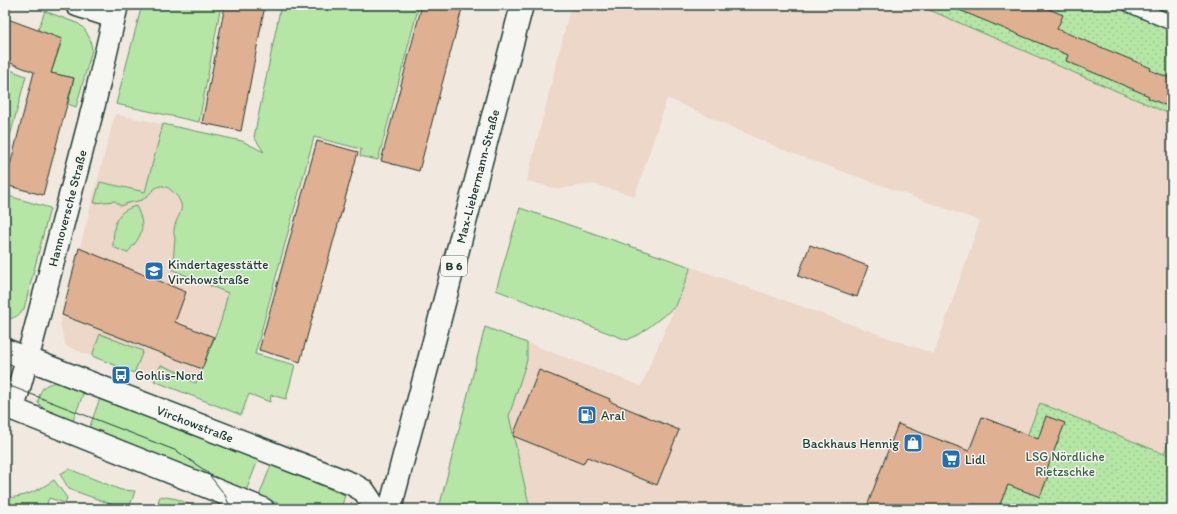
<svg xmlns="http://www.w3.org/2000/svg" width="1177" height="514" viewBox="0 0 1177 514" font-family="Itim,sans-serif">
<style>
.built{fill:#ecd7c8}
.grass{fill:#b5e6a6;stroke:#6a926d}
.park{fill:url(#park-dots);stroke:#6a926d}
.building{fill:#dfb091;stroke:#1f3d34}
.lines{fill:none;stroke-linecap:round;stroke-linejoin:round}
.service-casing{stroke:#1f3d34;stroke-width:17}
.minor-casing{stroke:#1f3d34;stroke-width:25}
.secondary-casing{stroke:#1f3d34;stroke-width:25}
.primary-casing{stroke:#1f3d34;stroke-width:25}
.service{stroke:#f6f6f2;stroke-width:14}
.minor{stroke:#f6f6f2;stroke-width:22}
.secondary{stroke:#f6f6f2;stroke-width:22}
.primary{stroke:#f6f6f2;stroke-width:22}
.tram{stroke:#1f3d34;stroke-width:1}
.labels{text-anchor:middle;stroke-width:3;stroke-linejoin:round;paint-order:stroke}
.shield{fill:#f6f6f2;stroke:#60746d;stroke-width:1}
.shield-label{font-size:12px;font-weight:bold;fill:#1f3d34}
.street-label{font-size:13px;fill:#1f3d34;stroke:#f6f6f2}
.poi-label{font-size:13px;fill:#1f3d34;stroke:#f6f6f2;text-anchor:start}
.park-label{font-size:13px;fill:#3d5f4b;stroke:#f6f6f2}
</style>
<defs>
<pattern id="park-dots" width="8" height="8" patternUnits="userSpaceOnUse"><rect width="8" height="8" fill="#b5e6a6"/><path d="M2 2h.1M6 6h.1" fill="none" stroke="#9bc690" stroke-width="1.8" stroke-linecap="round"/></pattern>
</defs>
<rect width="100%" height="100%" fill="#f1e8df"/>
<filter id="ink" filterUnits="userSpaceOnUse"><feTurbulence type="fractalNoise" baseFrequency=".025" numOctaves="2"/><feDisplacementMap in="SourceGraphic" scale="8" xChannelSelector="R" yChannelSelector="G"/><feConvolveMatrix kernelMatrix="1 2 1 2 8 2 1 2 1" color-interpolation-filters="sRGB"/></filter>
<g filter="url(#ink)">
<g class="built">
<polygon points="571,5 918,5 1172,115 1172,433 1164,454 1040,403 998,509 445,509 440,504 485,327 641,386 684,286 691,267 934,354 980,221 781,149 667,98 635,196 593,184 558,189 527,181"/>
<polygon points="115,114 242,141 265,153 221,321 191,395 66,346 60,324"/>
</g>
<g class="grass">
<polygon points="142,5 221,5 199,122 116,104"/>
<path d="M281,5H419L378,160L360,156L361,149L314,137L255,354L295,365L286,399L271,395L270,402L249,394L241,415L154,381L161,365L181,373L180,377L196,383L221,321L228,293L173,270C173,260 174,250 175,239C175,236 173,234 174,230C176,214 189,210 175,194C171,190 167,186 162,186C153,186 149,197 142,200C135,202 128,202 121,206L115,201L94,203L100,182L145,192L163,124L242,141L264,152L254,137Z"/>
<polygon points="45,11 79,24 85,30 90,39 92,50 76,107 68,104 74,78 51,73 62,40 38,30"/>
<polygon points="5,68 26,76 5,155"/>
<path d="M5,195L50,208L24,309C18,316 14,319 5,319Z"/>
<path d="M136,206C147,228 142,236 127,253L113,247C114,226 113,212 136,206Z"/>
<polygon points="520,208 691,267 676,306 640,334 627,340 496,290"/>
<polygon points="485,327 527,343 527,360 509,416 530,509 445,509 440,504"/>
<polygon points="100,334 143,351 134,373 92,356"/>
<path d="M58,382L84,392L72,423L47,412L38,403C40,389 43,384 58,382Z"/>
<polygon points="100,398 258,460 246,491 89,429"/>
<polygon points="271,465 345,495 341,509 293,509 259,496"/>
<polygon points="69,469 121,490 135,491 130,506 125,509 69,489 60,474"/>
<path d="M54,480L67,498L65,503L49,498L45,509H5V498C26,497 37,491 54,480Z"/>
<polygon points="160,496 177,499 200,509 156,509"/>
</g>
<g class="park">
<polygon points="918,5 1172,5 1172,115"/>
<polygon points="1040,403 1164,454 1172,433 1172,509 998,509"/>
</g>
<g class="building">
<polygon points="225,5 265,5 241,131 202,123"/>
<polygon points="422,5 463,5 419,171 381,161"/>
<polygon points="947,5 1039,5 1063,15 1057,29 1151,68 1150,70 1172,79 1172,108 1148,98 1149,96 1066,61 1068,55"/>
<polygon points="5,18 62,39 51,73 74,78 43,195 5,185 34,72 5,61"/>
<polygon points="317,141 358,152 300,362 259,350"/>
<polygon points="810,245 868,266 857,297 798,276"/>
<polygon points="79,248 186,292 175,322 214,337 202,369 62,315"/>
<polygon points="539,370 610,399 609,401 679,430 657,485 587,457 583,464 513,436"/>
<polygon points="1046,416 1065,423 1045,474 1048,476 1040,497 1008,485 998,509 866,509 898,424 969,451 982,417 1038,439"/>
</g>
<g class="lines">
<g class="service-casing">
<polyline id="service" points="1130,5 1172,23"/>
</g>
<g class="minor-casing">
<g id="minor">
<polyline points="77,5 114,17"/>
<path id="s1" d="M13,409L33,338L94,104L117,5"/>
</g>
</g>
<g class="secondary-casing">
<g id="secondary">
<path id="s2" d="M5,350L352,484L364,491L376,509"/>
<polyline points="5,406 263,509"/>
</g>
</g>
<g class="primary-casing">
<g id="primary">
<path id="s3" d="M390,509L522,5"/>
</g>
</g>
<use href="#service" class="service"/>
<use href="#minor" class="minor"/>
<use href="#secondary" class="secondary"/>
<use href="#primary" class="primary"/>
<polyline class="tram" points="5,384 177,451 207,472 225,495 231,509"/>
</g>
</g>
<defs>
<g id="school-square" transform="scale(1)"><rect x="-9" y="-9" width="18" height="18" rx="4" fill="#1f6fb2" stroke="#f6f6f2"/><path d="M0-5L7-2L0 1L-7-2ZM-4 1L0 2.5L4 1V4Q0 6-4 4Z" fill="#fff"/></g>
<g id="bus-square" transform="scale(1)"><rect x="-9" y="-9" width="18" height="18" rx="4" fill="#1f6fb2" stroke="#f6f6f2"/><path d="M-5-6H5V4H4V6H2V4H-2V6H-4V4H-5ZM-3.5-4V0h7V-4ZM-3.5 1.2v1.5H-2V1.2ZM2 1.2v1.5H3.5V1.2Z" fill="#fff"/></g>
<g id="fuel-square" transform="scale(1)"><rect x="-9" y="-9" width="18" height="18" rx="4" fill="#1f6fb2" stroke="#f6f6f2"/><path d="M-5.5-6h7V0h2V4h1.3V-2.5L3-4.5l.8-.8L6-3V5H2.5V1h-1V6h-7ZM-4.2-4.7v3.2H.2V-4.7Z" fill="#fff"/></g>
<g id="shop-square" transform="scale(1)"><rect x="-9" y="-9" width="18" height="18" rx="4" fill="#1f6fb2" stroke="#f6f6f2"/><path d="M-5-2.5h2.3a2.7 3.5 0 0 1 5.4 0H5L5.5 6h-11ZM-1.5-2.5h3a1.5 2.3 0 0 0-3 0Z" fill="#fff"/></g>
<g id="supermarket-square" transform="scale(1)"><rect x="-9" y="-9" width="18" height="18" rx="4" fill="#1f6fb2" stroke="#f6f6f2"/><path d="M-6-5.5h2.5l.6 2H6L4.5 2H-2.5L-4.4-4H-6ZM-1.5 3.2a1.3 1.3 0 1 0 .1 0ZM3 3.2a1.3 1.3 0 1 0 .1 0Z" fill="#fff"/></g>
</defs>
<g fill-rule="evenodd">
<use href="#school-square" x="154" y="271"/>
<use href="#bus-square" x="121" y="375"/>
<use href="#fuel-square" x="587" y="415"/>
<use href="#shop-square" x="913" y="443"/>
<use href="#supermarket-square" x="951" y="459"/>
</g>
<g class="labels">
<rect class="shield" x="441" y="256" width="26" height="20" rx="3"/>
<g class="shield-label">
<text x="454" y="270">B 6</text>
</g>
<g class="street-label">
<text dy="5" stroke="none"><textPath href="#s3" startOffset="344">Max-Liebermann-Straße</textPath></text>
<text dy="5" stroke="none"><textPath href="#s1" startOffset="208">Hannoversche Straße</textPath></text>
<text dy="5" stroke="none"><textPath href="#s2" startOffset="204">Virchowstraße</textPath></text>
</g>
<g class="poi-label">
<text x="168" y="269">Kindertagesstätte<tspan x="168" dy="15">Virchowstraße</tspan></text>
<text x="135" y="380">Gohlis-Nord</text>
<text x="601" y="420">Aral</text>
<text x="899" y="448" text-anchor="end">Backhaus Hennig</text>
<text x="965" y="464">Lidl</text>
</g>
<g class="park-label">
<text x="1065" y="461">LSG Nördliche<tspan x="1065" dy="15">Rietzschke</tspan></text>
</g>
</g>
<rect width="1177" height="514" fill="none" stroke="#f6f6f2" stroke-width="20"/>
<rect x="10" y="10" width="1157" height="494" fill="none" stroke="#1f3d34" stroke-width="1.5" filter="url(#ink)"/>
</svg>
